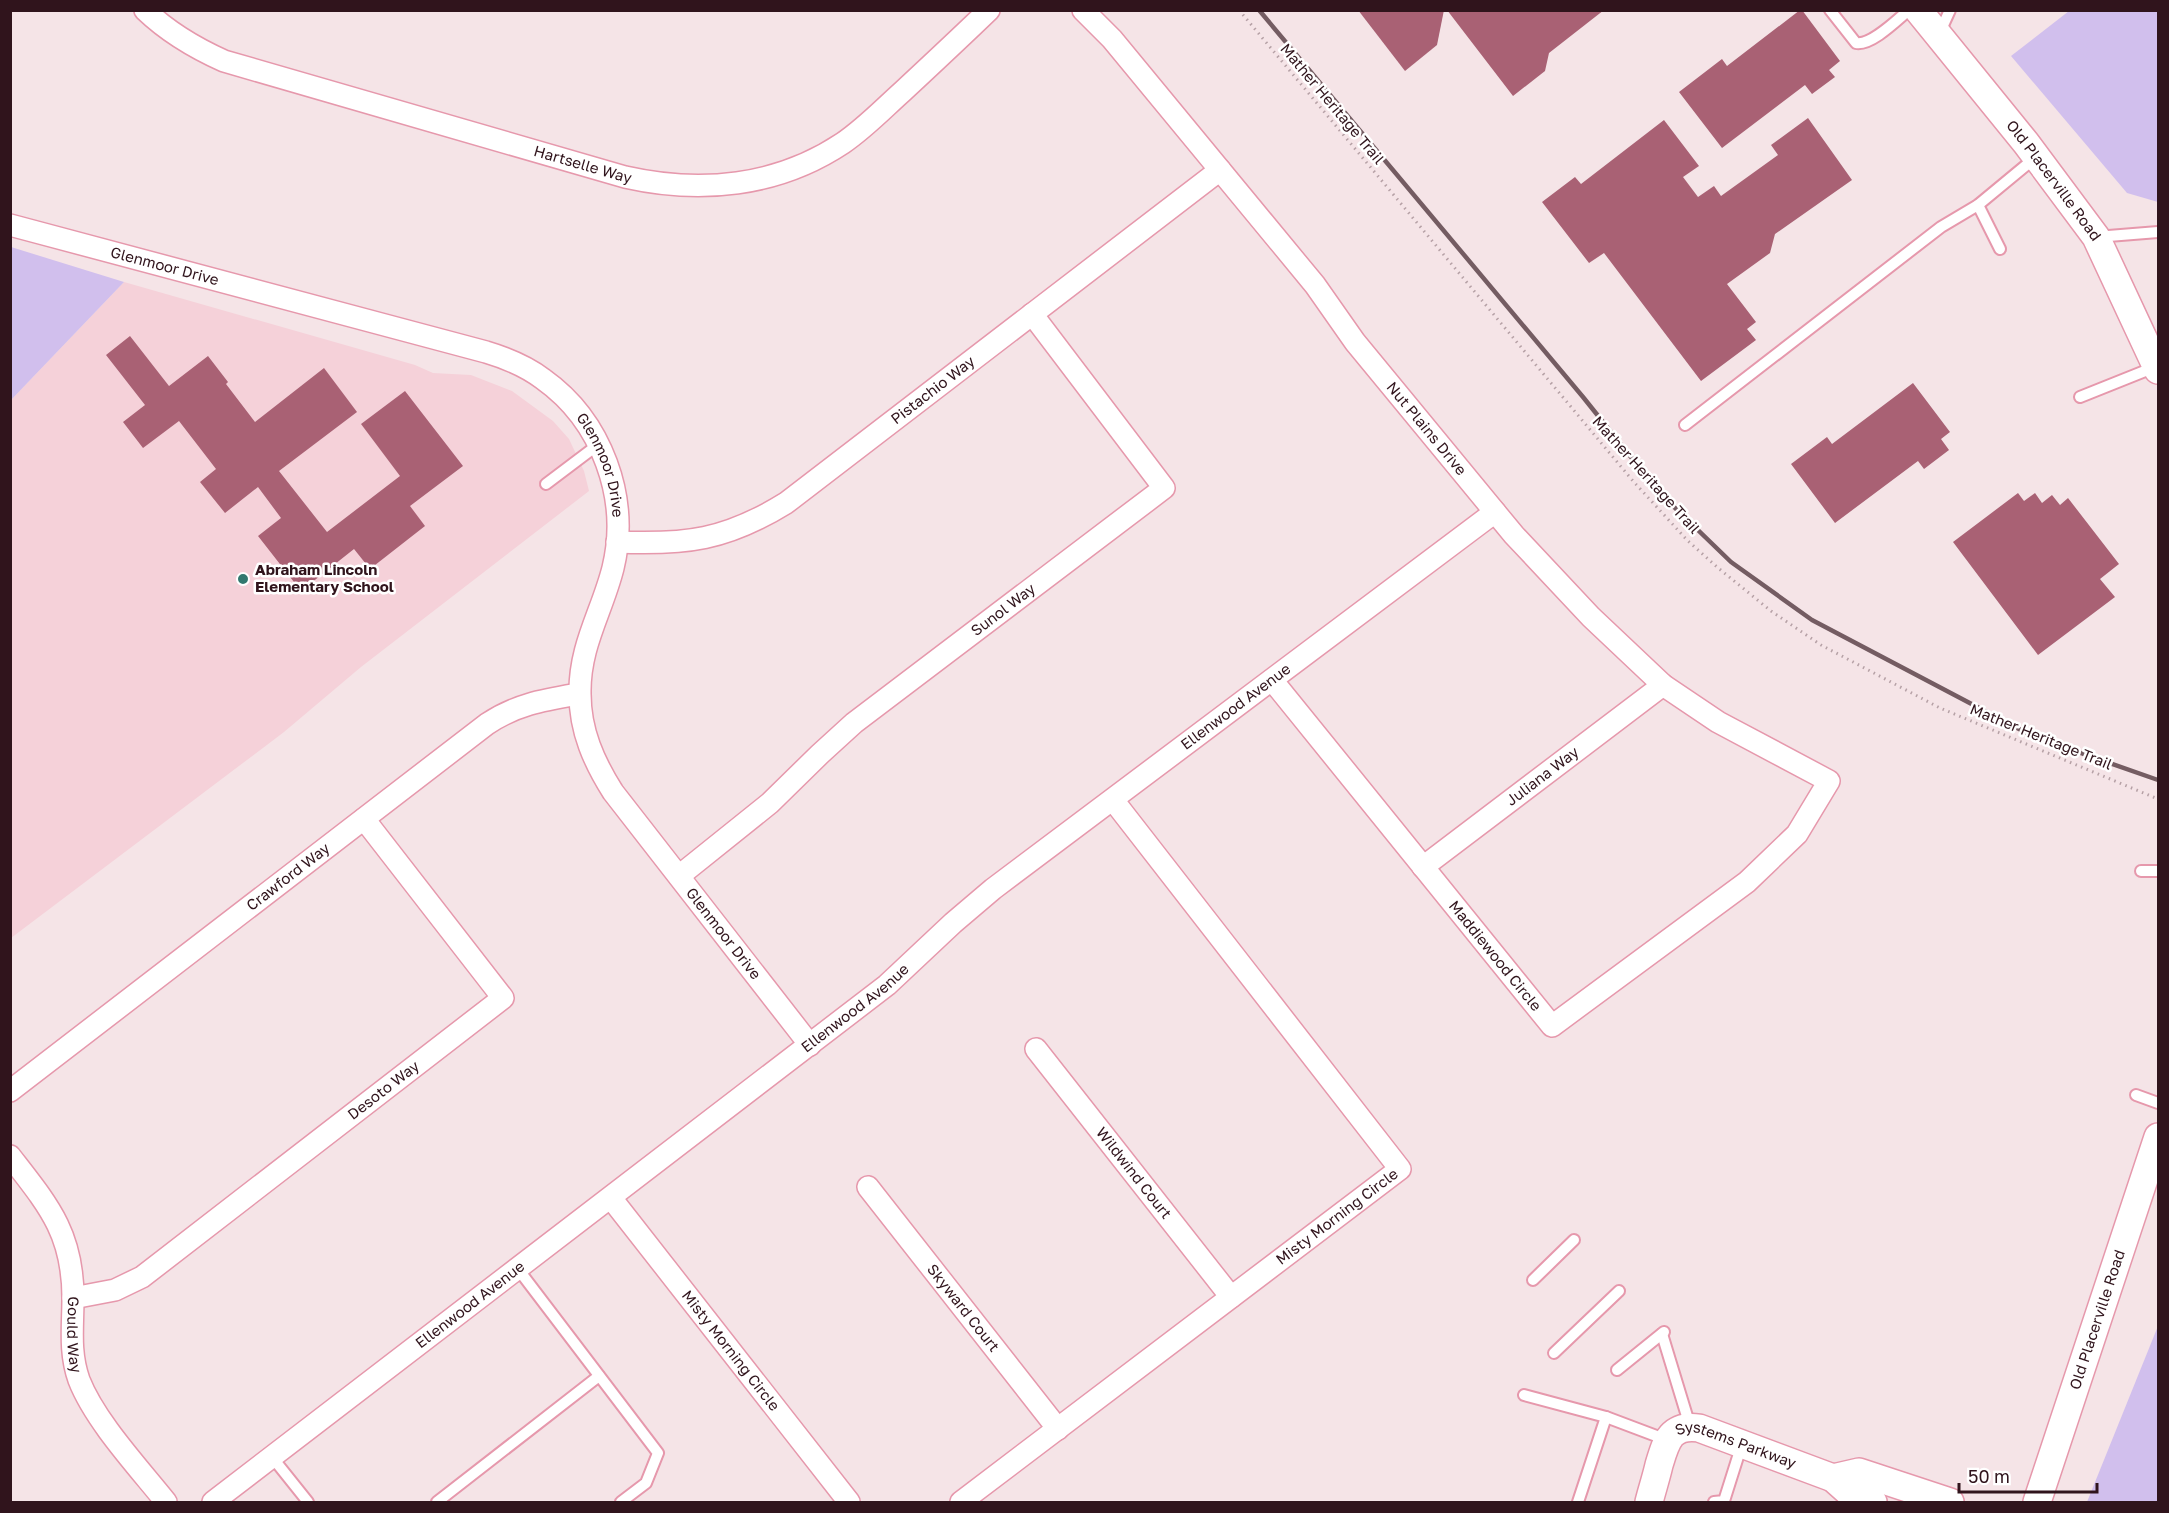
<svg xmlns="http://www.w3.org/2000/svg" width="2169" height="1513" viewBox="0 0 2169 1513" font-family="'Golos Text',sans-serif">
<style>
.built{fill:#f5d1d9}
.green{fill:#d1bfed}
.building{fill:#a96174}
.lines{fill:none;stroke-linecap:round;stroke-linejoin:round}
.service-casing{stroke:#e698ac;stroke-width:14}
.minor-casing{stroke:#e698ac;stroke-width:24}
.tertiary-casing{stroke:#e698ac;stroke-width:30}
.path{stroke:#b6a1a6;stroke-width:3;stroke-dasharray:1.5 4.5;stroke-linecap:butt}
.service{stroke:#fff;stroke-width:10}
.minor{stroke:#fff;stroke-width:21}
.tertiary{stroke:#fff;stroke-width:27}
.rail{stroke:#745c62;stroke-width:4.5}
.poi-dot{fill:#32786f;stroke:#fff;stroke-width:2}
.labels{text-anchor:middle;stroke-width:5;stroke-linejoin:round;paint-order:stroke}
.street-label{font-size:15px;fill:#30141c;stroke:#fff}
.poi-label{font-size:15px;font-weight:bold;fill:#30141c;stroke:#fff;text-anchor:start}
</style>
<rect width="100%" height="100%" fill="#f5e4e7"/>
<polygon class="built" points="124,282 415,365 433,373 471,375 512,391 553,421 569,439 584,471 589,491 361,667 284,732 11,938 11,400"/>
<g class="green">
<polygon points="2069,11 2158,11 2158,202 2127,193 2011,56"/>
<polygon points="11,247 124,282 11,400 10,247"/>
<polygon points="2158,1326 2158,1502 2087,1502"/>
</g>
<g class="building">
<polygon points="1358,10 1444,10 1437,45 1405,71"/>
<polygon points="1447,10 1604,10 1549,53 1545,71 1513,96"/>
<polygon points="1800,10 1802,10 1840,61 1829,70 1835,77 1812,94 1805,85 1722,148 1679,92 1722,59 1727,66"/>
<polygon points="1808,118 1852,180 1775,234 1770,253 1727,284 1756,322 1747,329 1756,340 1701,381 1604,253 1589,263 1542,202 1575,177 1581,184 1664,120 1699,166 1683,177 1698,197 1714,186 1721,196 1778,155 1771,145"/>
<polygon points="130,336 169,386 208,356 228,382 226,384 255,422 324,368 357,412 279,471 327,532 400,476 361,424 405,391 463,466 410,506 425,526 370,569 354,549 301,591 258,536 281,518 258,487 225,513 200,482 216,469 179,421 143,448 123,422 145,405 106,355"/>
<polygon points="1913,383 1950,432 1941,439 1949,450 1924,469 1918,461 1835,523 1791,464 1827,437 1832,444"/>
<polygon points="2018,493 2024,501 2035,493 2042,503 2052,495 2060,505 2068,498 2119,564 2100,579 2115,597 2038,655 1953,542"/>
</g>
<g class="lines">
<g class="service-casing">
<g id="service">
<path d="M1830,10L1856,43C1871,46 1897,20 1909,10"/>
<polyline points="1939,34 1950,10"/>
<polyline points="1978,205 2000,249"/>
<polyline points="2096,237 2158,232"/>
<polyline points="2080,397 2155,367"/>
<polyline points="1685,425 1941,227 1978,205 2036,157"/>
<polyline points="546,484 599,444"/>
<polyline points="2141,871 2158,871"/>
<polyline points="2136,1095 2158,1103"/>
<polyline points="518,1269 658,1453 646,1483 621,1502"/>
<polyline points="1533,1280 1574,1240"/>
<polyline points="1662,1334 1690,1426"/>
<polyline points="1554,1353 1619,1291"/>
<polyline points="1617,1370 1664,1332"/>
<polyline points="1524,1395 1606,1417 1578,1502"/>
<polyline points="1606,1417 1667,1440"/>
<polyline points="272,1457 308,1502"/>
<polyline points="437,1502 599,1376"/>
<polyline points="1714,1502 1724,1501 1742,1444"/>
</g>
</g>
<g class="minor-casing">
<g id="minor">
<path id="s1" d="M145,10C169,33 195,48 224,61L625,177C700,194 777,187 843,143C865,128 883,109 902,92C931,65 960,38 989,10"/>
<path id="s2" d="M1083,10L1112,39L1315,285L1355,342L1514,535L1591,617L1663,685L1718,722L1829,781L1797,834L1747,882L1552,1026L1272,680"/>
<path id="s3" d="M10,225L486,352C506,358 526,366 543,379C602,421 630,498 613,568C602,612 579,646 580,694C580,731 594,762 613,792L810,1045"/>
<path id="s4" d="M617,542C686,545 726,540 786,503L1220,170"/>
<path id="s5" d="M1423,867L1663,685"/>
<path id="s6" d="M679,876L770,803L820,754L854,723L1164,488L1032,314"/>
<path id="s7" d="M1036,1049L1231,1297"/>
<path id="s8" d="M10,1091L487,724C517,704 544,700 579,694"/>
<path id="s9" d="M10,1156C48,1205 73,1233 73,1298C73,1326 69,1352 79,1380C95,1421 138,1467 166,1502"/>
<path id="s10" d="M868,1187L1058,1429"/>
<path id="s11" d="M611,1198L849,1502"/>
<path id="s12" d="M73,1298L115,1290L142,1277L503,998L364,819"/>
<path id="s13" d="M213,1502L887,985L953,923L993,889L1495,512"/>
<path id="s14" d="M961,1502L1400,1169L1113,800"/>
</g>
</g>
<g class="tertiary-casing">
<g id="tertiary">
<path id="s15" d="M1918,10L2026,143L2096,237L2158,370"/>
<polyline points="1833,1478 1859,1472 1950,1502"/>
<path id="s16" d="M1649,1502C1652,1490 1656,1478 1659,1465C1666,1442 1670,1424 1699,1428L1833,1478L1852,1495L1873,1502"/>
<path id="s17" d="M2037,1502L2158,1137"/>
</g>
</g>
<polyline class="path" points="1239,10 1633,481 1687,540 1717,567 1771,611 1821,645 1940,708 2158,799"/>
<use href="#service" class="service"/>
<use href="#minor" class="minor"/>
<use href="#tertiary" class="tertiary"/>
<polyline class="rail" points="1259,10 1583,397 1643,472 1671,504 1731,562 1812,620 2021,730 2038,738 2158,780"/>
</g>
<circle class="poi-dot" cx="243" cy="579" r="6"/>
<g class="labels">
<g class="street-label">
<text transform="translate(1332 104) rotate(50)" y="5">Mather Heritage Trail</text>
<text dy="5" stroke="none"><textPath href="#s1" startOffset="468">Hartselle Way</textPath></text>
<text dy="5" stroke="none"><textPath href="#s15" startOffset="218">Old Placerville Road</textPath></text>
<text dy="5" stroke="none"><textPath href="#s3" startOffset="160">Glenmoor Drive</textPath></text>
<text dy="5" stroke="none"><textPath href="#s4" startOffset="362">Pistachio Way</textPath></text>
<text dy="5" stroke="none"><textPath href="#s2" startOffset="542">Nut Plains Drive</textPath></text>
<text dy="5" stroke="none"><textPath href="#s3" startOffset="663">Glenmoor Drive</textPath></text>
<text transform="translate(1646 475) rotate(48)" y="5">Mather Heritage Trail</text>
<text dy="5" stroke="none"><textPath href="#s6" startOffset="420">Sunol Way</textPath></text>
<text dy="5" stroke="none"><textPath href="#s13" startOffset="1296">Ellenwood Avenue</textPath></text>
<text transform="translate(2041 737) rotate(22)" y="5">Mather Heritage Trail</text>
<text dy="5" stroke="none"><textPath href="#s5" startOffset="150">Juliana Way</textPath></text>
<text dy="5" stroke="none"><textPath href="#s8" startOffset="351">Crawford Way</textPath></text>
<text dy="5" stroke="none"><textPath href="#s3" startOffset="1185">Glenmoor Drive</textPath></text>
<text transform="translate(1495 956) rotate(51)" y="5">Maddiewood Circle</text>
<text dy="5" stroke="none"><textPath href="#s13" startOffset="810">Ellenwood Avenue</textPath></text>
<text dy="5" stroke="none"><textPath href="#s12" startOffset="378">Desoto Way</textPath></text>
<text dy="5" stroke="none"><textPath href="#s7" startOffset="158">Wildwind Court</textPath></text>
<text dy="5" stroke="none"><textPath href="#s14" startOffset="472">Misty Morning Circle</textPath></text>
<text dy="5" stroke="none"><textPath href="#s13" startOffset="324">Ellenwood Avenue</textPath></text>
<text dy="5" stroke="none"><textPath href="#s10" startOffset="154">Skyward Court</textPath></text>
<text dy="5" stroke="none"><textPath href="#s17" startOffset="192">Old Placerville Road</textPath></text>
<text dy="5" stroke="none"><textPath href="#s9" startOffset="196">Gould Way</textPath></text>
<text dy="5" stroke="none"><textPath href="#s11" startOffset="194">Misty Morning Circle</textPath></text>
<text dy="5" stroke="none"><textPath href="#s16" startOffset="140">Systems Parkway</textPath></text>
</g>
<g class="poi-label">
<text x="255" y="575">Abraham Lincoln<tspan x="255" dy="17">Elementary School</tspan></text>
</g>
</g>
<rect width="2169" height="1513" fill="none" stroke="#30141c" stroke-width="24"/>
<path d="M1959 1483v9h138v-9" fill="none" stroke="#30141c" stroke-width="3"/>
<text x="1968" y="1483" font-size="18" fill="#30141c" stroke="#ffffff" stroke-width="4.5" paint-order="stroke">50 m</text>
</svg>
